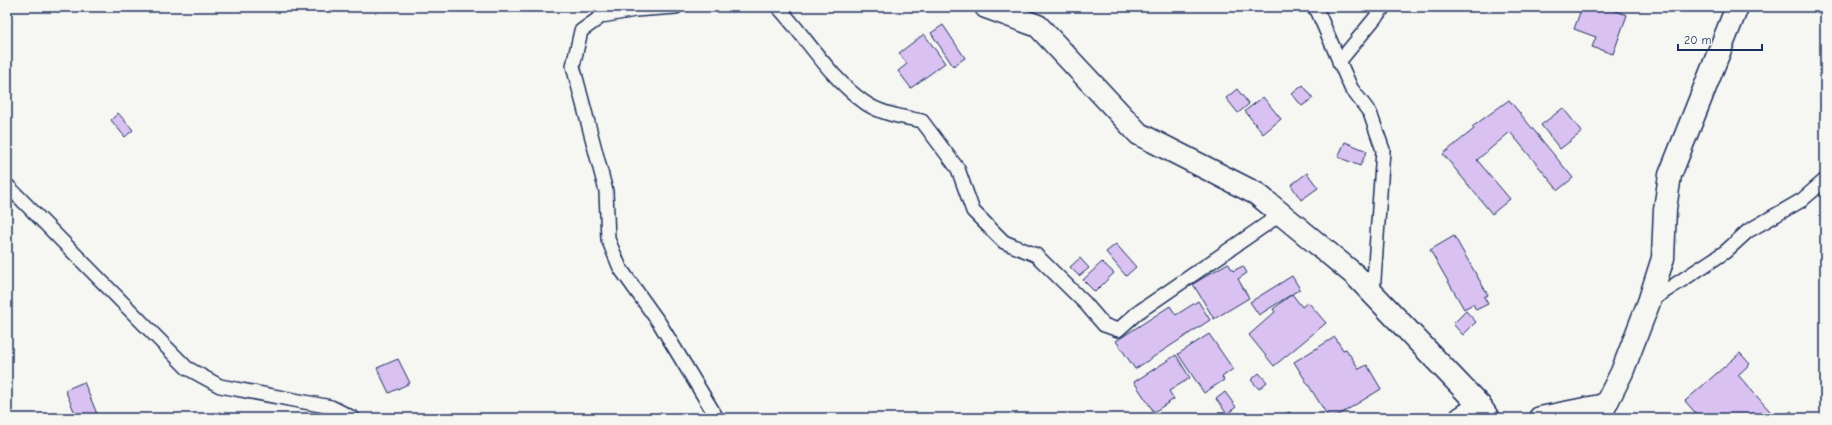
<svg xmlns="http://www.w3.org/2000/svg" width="1832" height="425" viewBox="0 0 1832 425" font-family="'Comic Neue',sans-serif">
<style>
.building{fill:#d9c2f2;stroke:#1b2f5e}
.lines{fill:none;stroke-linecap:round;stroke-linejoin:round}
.service-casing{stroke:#1b2f5e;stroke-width:16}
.minor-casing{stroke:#1b2f5e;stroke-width:25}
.service{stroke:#f6f6f2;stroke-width:13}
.minor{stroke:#f6f6f2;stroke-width:22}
</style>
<rect width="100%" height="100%" fill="#f6f6f2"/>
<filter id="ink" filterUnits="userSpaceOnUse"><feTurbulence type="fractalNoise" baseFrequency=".025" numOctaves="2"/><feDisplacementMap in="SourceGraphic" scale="8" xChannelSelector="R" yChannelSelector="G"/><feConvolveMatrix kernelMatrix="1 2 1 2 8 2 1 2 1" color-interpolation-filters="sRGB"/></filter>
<g filter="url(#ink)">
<g class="building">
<polygon points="1582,7 1614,7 1613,10 1627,15 1613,54 1592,47 1596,37 1574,29"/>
<polygon points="943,25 965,58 953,66 931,33"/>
<polygon points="924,34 945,63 911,88 898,71 907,64 899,53"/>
<polygon points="1303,85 1313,98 1302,106 1292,94"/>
<polygon points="1237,89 1249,104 1238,113 1226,98"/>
<polygon points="1263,97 1281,119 1263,134 1245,111"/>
<polygon points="1509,100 1573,178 1558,190 1510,132 1477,160 1510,199 1492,214 1443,154 1474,129 1472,127"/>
<polygon points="1563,108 1582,132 1560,149 1541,125"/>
<polygon points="118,113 133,130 125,137 111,120"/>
<polygon points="1345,142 1367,151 1360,166 1338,157"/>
<polygon points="1307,173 1318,188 1301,200 1291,185"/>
<polygon points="1454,236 1488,295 1484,297 1488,304 1476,310 1473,304 1464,309 1430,250"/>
<polygon points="1116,244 1136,267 1126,276 1106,252"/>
<polygon points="1080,258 1089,268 1079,276 1070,267"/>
<polygon points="1102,262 1114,273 1095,292 1083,280"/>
<polygon points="1228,263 1233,271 1243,266 1247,273 1238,279 1249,298 1214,319 1193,284"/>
<polygon points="1292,276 1300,289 1259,315 1250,302"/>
<polygon points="1292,294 1302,307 1308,302 1326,323 1274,366 1249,335 1275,312 1273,309"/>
<polygon points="1198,301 1210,320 1135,369 1116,341 1170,306 1176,315"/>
<polygon points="1466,311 1476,322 1463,335 1453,324"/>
<polygon points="1209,334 1233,369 1222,377 1224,380 1204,393 1178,354"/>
<polygon points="1335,337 1343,350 1346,349 1359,369 1367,365 1381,389 1334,418 1329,418 1294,362"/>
<polygon points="1740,353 1750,364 1738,375 1776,418 1700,418 1685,401"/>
<polygon points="1176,355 1190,378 1169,391 1174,399 1154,412 1134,382"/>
<polygon points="398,359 410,383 389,393 377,368"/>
<polygon points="1259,373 1267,382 1259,389 1251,380"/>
<polygon points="84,382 97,414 98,418 77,418 65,390"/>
<polygon points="1225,392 1236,407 1227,414 1216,399"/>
<polygon points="1791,411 1797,418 1782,418"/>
<polygon points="1290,412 1292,418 1277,417"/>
</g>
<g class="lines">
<g class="service-casing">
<g id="service">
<polyline points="676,7 635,10 602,16 581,31 573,66 606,191 608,239 620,268 660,324 717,418"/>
<path d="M778,7C807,38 829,77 864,102C880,114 904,117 922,121L958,169L973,211L1004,242L1036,255L1085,303L1104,325L1118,330L1137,313L1281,214"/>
<polyline points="1313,7 1317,10 1351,88 1370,113 1383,150 1373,294"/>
<polyline points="1339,62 1384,7"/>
<polyline points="7,185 187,368 220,386 331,407 353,418"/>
<polyline points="1650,301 1725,252 1748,231 1802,200 1825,180"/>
</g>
</g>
<g class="minor-casing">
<g id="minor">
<polyline points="986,7 1038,26 1139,134 1257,194 1355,275 1480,406 1488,418"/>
<polyline points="1461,418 1480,406"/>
<polyline points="1540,418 1605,405"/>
<polyline points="1599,418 1622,372 1649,302 1663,258 1665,209 1670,175 1737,7"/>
</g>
</g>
<use href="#service" class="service"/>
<use href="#minor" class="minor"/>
</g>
</g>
<rect width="1832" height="425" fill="none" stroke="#f6f6f2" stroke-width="24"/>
<rect x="12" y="12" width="1808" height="401" fill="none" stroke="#1b2f5e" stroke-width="1.5" filter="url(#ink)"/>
<path d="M1678 44v6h84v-6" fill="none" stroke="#1b2f5e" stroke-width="2"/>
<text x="1684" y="44" font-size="12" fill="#1b2f5e" stroke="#f6f6f2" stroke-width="3" paint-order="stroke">20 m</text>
</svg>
